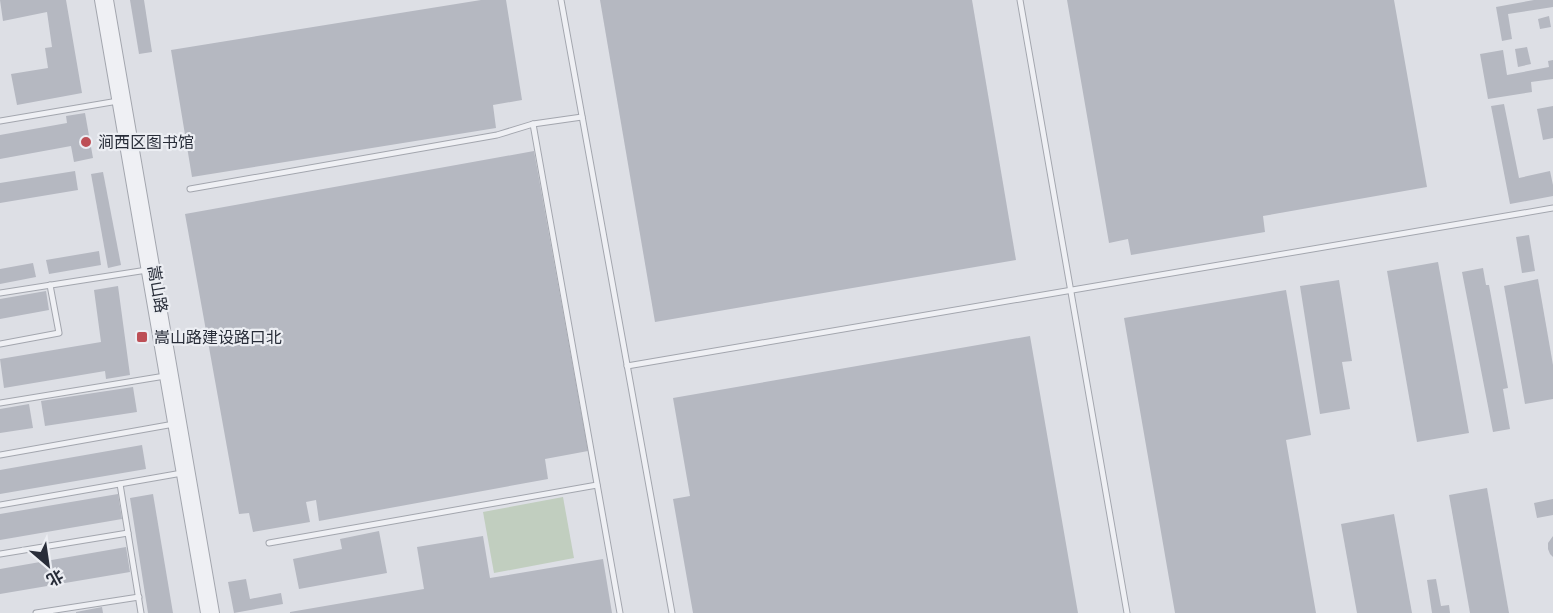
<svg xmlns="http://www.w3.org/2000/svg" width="1553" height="613" viewBox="0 0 1553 613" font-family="Raleway,'Noto Sans SC',sans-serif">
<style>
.green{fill:#c1cebf}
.building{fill:#b5b8c1}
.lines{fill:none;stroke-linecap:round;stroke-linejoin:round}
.service-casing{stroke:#a3a6ae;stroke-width:7}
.minor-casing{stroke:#a3a6ae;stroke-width:12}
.service{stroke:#eff0f4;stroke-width:5}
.minor{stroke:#eff0f4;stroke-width:10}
.poi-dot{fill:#bd4f56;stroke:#eceef3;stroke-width:2}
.labels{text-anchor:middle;stroke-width:4.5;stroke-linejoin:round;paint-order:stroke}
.poi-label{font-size:16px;fill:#282d39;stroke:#eceef3;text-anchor:start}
.street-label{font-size:16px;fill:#282d39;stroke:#eceef3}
</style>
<rect width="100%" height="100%" fill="#dddfe5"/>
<polygon class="green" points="563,497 574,558 494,573 483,512"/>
<g class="building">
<polygon points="0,0 66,0 82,93 17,105 11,74 48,68 45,48 52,47 47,12 3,21"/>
<polygon points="130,0 144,0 152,52 139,54"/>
<polygon points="481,0 506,0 522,100 493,105 496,128 192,177 171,50"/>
<polygon points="600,0 972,0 1016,260 655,322"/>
<polygon points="1067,0 1394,0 1427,187 1263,216 1265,232 1131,255 1128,239 1109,243"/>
<polygon points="1534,0 1553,0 1553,7 1508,14 1512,39 1502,41 1496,7"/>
<polygon points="1549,16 1551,27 1540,29 1538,19"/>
<polygon points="1527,47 1531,64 1518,67 1515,49"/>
<polygon points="1503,50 1507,75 1549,67 1548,61 1553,60 1553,79 1531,82 1532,92 1488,99 1480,54"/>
<polygon points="1504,104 1519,178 1550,171 1553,185 1553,196 1510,204 1491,106"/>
<polygon points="1553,106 1553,138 1543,140 1537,109"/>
<polygon points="85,113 93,158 74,162 71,146 0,159 0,135 67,123 66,116"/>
<polygon points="534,151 588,451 545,459 548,479 319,521 316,500 306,502 310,522 253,532 249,513 239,514 185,214"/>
<polygon points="75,171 78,190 0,203 0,183"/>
<polygon points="103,172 121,265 108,268 91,174"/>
<polygon points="1529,235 1535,271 1522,273 1516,237"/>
<polygon points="99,251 101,265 49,274 46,260"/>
<polygon points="1438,262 1469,433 1417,442 1387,271"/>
<polygon points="33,263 36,277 0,284 0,269"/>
<polygon points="1483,268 1486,285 1489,285 1508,388 1503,389 1510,429 1493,432 1462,272"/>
<polygon points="1538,279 1553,365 1553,399 1525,404 1504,286"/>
<polygon points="1339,280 1352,361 1342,362 1350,409 1320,414 1300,286"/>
<polygon points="118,286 130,375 106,379 105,371 4,388 0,359 101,342 94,290"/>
<polygon points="1286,290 1311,435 1286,440 1316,613 1175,613 1124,318"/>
<polygon points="46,291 49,310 0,319 0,299"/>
<polygon points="1030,336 1078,613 693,613 673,499 690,496 673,398"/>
<polygon points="133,387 137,412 45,426 41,401"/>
<polygon points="29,404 33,428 0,433 0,409"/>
<polygon points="142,445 146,469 0,494 0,470"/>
<polygon points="1487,488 1509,613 1470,613 1449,495"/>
<polygon points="118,494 122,519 0,540 0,514"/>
<polygon points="153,494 173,613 148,613 130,498"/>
<polygon points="1553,499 1553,515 1537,518 1534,503"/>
<polygon points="1394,514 1412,613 1357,613 1341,524"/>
<polygon points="379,531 387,573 299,589 293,559 342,549 340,539"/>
<polygon points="483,536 490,578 603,559 612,613 290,613 290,612 424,589 417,547"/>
<polygon points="1553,536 1553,557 1550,554 1548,549 1548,543"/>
<polygon points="126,547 130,572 0,594 0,569"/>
<polygon points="246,579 250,599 281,593 283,604 234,613 228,582"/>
<polygon points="1436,579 1441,606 1449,605 1450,613 1432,613 1427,580"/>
<polygon points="102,607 103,613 76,613 76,612"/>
</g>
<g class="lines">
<g class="service-casing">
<g id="service">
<polyline points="561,0 672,613"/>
<polyline points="1020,0 1127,613"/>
<polyline points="0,121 118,101"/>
<polyline points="533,124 620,613"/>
<polyline points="190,189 497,135 533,124 582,117"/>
<polyline points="0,293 147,270"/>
<polyline points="0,344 59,333 50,285"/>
<polyline points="627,366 1553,208"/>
<polyline points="0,403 165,376"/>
<polyline points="0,455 174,424"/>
<polyline points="120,484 141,613"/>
<polyline points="0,505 182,473"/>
<polyline points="269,543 597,485"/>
<polyline points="0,554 128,533"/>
<polyline points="36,613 139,597"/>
</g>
</g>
<g class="minor-casing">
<g id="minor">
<polyline points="100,0 206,613"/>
<polyline points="108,0 214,613"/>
</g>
</g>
<use href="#service" class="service"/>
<use href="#minor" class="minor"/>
</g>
<g class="poi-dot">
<circle cx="86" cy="142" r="6"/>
<rect x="136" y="331" width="12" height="12" rx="3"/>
</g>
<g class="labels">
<g class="poi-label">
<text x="98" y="148">涧西区图书馆</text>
<text x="154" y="343">嵩山路建设路口北</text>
</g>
<g class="street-label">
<text transform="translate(158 289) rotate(80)" y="6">嵩山路</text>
</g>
</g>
<g transform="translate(48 565) rotate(151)" stroke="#eceef3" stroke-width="4.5" paint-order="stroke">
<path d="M0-4.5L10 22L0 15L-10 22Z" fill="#282d39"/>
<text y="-9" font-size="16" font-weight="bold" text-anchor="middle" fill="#282d39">北</text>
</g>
</svg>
